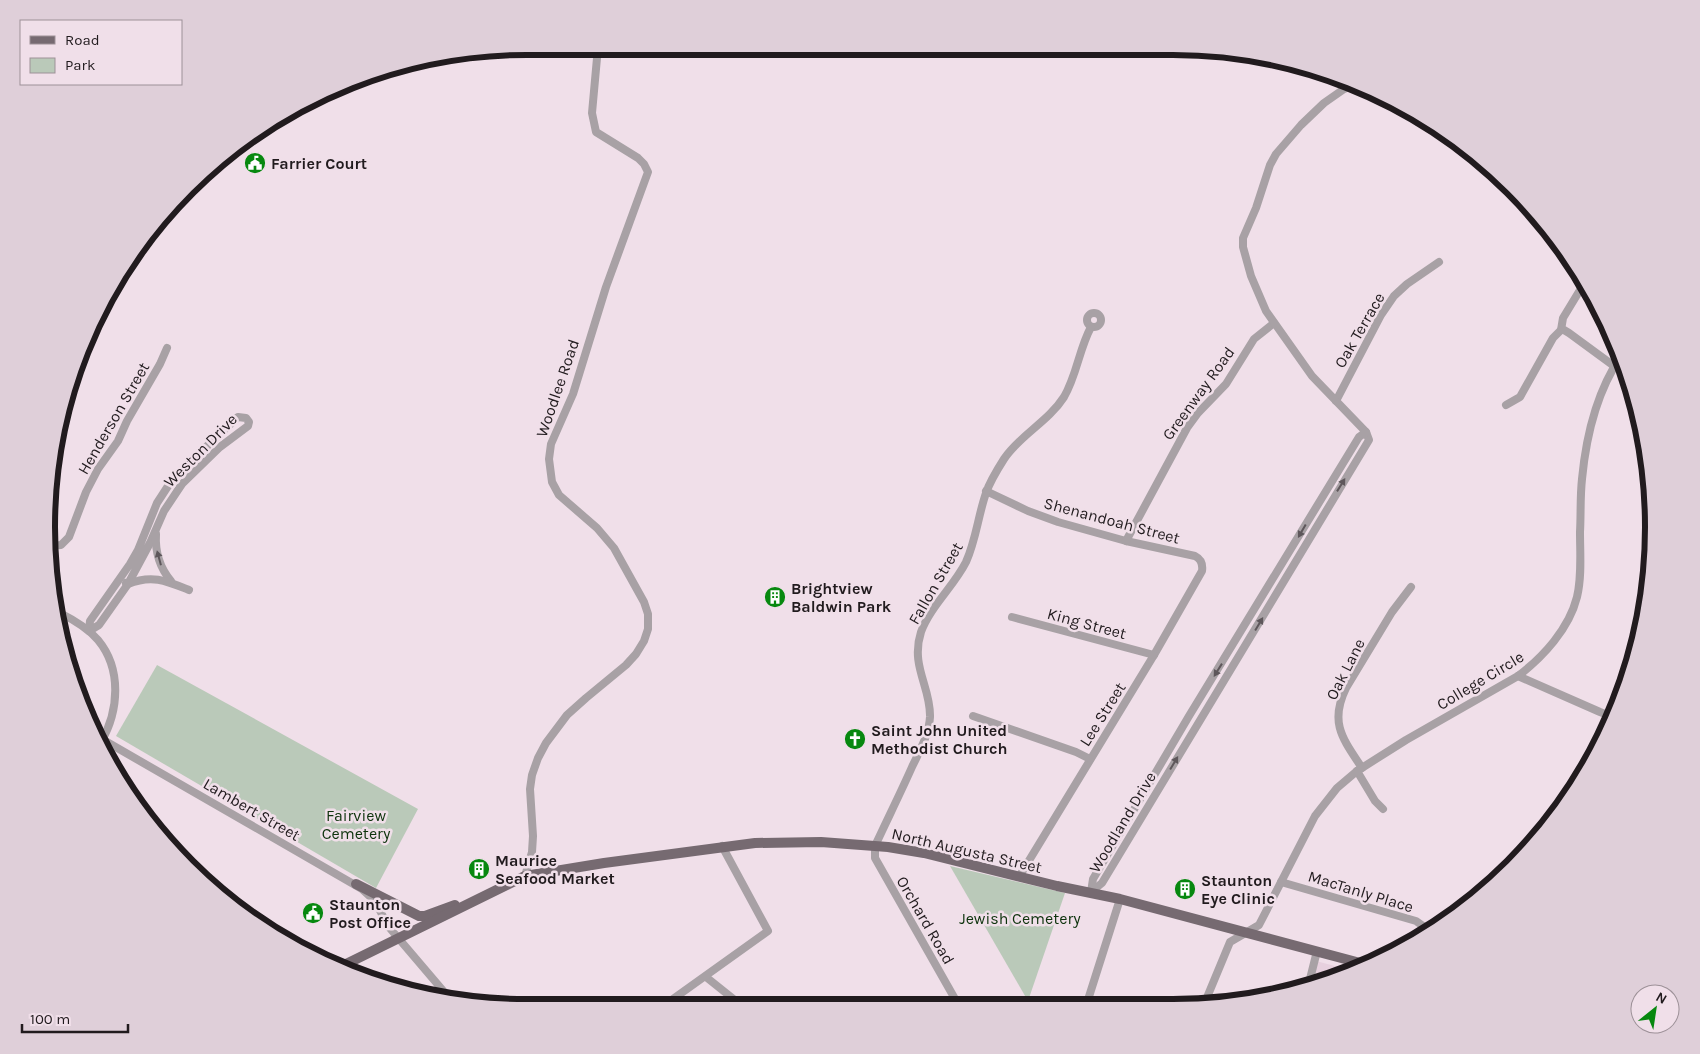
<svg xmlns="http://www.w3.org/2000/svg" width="1700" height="1054" viewBox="0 0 1700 1054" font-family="Karla,sans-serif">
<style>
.built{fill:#e7d0de}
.green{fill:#bac9b9}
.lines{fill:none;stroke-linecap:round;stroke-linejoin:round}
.minor{stroke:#a8a1a5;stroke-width:8}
.major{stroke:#766a71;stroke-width:10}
.oneway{fill:#5e575b}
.labels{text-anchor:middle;stroke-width:5;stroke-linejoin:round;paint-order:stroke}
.poi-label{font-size:16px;font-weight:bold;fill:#211b1e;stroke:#f0dfe9;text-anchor:start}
.street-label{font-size:16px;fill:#211b1e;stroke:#f0dfe9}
.park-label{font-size:16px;fill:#0e330d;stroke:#f0dfe9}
.rim{fill:none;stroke:#211b1e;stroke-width:6}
</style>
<rect width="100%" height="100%" fill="#f0dfe9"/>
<polygon class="built" points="1316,961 1350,970 1311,986"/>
<g class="green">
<polygon points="157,665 418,809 376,888 116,736"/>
<polygon points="950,866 1065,893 1028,1001"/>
</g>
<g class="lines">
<g class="minor">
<circle cx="1094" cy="320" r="7"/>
<polyline points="1561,330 1563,318 1580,290 1584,279"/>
<polyline points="1336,401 1381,315 1394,296 1407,284 1439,262"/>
<polyline points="1506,405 1520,397 1553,338 1561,330 1564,330 1569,333 1614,366"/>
<polygon points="238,417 246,418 249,422 248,426 220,447 182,484 164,511 150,543 128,584 99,625 89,631 90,621 130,564 138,550 157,503 170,483 187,465"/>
<path d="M986,491L1028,511L1058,522L1126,541L1195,556C1201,559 1203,564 1202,571L1154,655L1019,877"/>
<path d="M156,534C155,551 160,568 171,581"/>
<polyline points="1126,541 1187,428 1198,413 1226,384 1254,339 1274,323"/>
<polyline points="49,546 61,545 69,537 86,492 98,469 118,441 127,421 160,364 167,348"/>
<path d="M126,583L128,584C152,574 167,581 189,590"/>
<path d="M60,613C74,620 88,628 98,640C122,669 119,711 101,742"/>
<polyline points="1012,617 1154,655"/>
<polyline points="1518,676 1600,712 1613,717"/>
<polyline points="973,716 1076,752 1090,759"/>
<polyline points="100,738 362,889 375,901 388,926 451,1000"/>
<path d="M1362,768C1343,739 1329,723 1346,688L1392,612L1411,587"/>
<polyline points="1357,771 1375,801 1383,809"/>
<polyline points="525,876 532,852 533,836 530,789 532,775 538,758 546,743 567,715 586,698 626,665 636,654 644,641 648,629 648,614 644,602 614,548 597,528 559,495 552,482 549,459 551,444 573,394 606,287 648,172 644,164 638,158 596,132 592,113 598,47"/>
<polyline points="1281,882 1416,921 1430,931"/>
<polyline points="1091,892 1102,883 1369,440 1366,432 1312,376 1266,311 1251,276 1243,247 1243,238 1256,208 1270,165 1276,154 1301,125 1324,103 1344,89 1357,83"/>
<polyline points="1091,892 1093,879 1189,716 1359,437 1366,432"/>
<polyline points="706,977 741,1005"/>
<polyline points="1308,987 1317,951"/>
<polyline points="666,1004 768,931 722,846"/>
<path d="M959,1006L875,858V846C887,820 900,794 912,767C919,752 929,735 930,717C931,687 910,666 921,632C930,607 954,586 966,562C976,540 978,516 986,493C990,481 997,470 1004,459C1020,435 1048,422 1064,397C1077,375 1079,349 1091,327"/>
<polyline points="1086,1006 1120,899"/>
<path d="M1203,1007L1230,942L1259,925L1315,816L1337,788L1357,771L1406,740L1518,676C1543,657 1569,629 1577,597C1582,577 1580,553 1580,532C1581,515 1580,497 1582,479C1586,437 1597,391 1621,356"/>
</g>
<g class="major">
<polyline points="356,884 419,916 425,916 455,905"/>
<polyline points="338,968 525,876 604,863 755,843 821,842 888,847 924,853 1057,886 1120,899 1364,964"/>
</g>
</g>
<defs><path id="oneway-solid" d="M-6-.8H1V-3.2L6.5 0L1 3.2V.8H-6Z" transform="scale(1.25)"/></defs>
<g class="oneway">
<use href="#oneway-solid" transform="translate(1341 485) rotate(-58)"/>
<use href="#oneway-solid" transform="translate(1302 531) rotate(120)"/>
<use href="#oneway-solid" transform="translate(159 558) rotate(-105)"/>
<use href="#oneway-solid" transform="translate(1259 624) rotate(-59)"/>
<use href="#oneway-solid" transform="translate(1218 670) rotate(122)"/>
<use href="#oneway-solid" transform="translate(1174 763) rotate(-59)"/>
</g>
<defs>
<g id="civic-disc" transform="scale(1.125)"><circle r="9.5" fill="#07880f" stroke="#f0dfe9"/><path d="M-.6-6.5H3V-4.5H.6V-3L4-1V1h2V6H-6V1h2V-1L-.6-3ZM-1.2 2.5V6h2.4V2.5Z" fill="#fff"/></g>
<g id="building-disc" transform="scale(1.125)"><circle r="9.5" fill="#07880f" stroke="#f0dfe9"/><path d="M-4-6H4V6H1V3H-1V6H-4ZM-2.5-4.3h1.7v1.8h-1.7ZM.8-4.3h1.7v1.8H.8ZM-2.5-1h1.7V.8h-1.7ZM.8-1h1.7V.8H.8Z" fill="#fff"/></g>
<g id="church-disc" transform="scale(1.125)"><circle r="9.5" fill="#07880f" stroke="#f0dfe9"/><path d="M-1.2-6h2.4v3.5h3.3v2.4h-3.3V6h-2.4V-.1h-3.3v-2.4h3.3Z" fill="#fff"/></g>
</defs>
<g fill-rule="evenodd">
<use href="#civic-disc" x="255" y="163"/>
<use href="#building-disc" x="775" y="597"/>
<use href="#church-disc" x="855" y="739"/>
<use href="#building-disc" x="479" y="869"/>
<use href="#building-disc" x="1185" y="889"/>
<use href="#civic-disc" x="313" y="913"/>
</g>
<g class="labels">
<g class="poi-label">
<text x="271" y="169">Farrier Court</text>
<text x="791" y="594">Brightview<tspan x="791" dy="18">Baldwin Park</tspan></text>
<text x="871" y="736">Saint John United<tspan x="871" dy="18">Methodist Church</tspan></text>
<text x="495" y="866">Maurice<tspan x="495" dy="18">Seafood Market</tspan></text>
<text x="1201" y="886">Staunton<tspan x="1201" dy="18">Eye Clinic</tspan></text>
<text x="329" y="910">Staunton<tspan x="329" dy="18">Post Office</tspan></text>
</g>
<g class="street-label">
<text transform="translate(1359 330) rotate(-60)" y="6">Oak Terrace</text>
<text transform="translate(557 388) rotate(-71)" y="6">Woodlee Road</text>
<text transform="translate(1198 393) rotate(-54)" y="6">Greenway Road</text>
<text transform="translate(113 418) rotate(-60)" y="6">Henderson Street</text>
<text transform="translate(200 450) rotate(-45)" y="6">Weston Drive</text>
<text transform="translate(1112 520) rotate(15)" y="6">Shenandoah Street</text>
<text transform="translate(935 583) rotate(-60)" y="6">Fallon Street</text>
<text transform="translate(1087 623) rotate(15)" y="6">King Street</text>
<text transform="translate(1345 669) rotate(-63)" y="6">Oak Lane</text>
<text transform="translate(1480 680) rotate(-31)" y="6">College Circle</text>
<text transform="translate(1102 714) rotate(-58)" y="6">Lee Street</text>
<text transform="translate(252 809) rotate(30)" y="6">Lambert Street</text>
<text transform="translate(1122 822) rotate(-59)" y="6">Woodland Drive</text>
<text transform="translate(967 850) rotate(13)" y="6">North Augusta Street</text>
<text transform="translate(1361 891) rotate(17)" y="6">MacTanly Place</text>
<text transform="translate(926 920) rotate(60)" y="6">Orchard Road</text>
</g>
<g class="park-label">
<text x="356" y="821">Fairview<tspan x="356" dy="18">Cemetery</tspan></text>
<text x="1020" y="924">Jewish Cemetery</text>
</g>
</g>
<path d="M0 0H1700V1054H0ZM527 55H1173A472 472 0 0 1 1645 527V527A472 472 0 0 1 1173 999H527A472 472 0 0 1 55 527V527A472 472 0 0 1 527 55Z" fill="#dfcfd9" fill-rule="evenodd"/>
<path class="rim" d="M527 55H1173A472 472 0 0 1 1645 527V527A472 472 0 0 1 1173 999H527A472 472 0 0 1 55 527V527A472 472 0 0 1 527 55Z"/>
<rect x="20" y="20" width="162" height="65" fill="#f0dfe9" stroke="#9d9198"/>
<rect x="30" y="36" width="25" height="8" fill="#766a71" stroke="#9d9198"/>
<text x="65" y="45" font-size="15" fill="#211b1e">Road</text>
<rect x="30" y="58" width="25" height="15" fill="#bac9b9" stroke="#9d9198"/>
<text x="65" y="70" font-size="15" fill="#211b1e">Park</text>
<g transform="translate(1655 1009) rotate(30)"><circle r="24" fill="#f0dfe9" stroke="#9d9198"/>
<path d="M0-4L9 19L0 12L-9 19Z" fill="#07880f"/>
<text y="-8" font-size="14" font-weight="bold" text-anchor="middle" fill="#211b1e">N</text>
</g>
<path d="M22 1024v8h106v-8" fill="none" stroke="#211b1e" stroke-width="2.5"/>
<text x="30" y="1024" font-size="15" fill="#211b1e" stroke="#f0dfe9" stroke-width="4" paint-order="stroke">100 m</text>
</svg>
